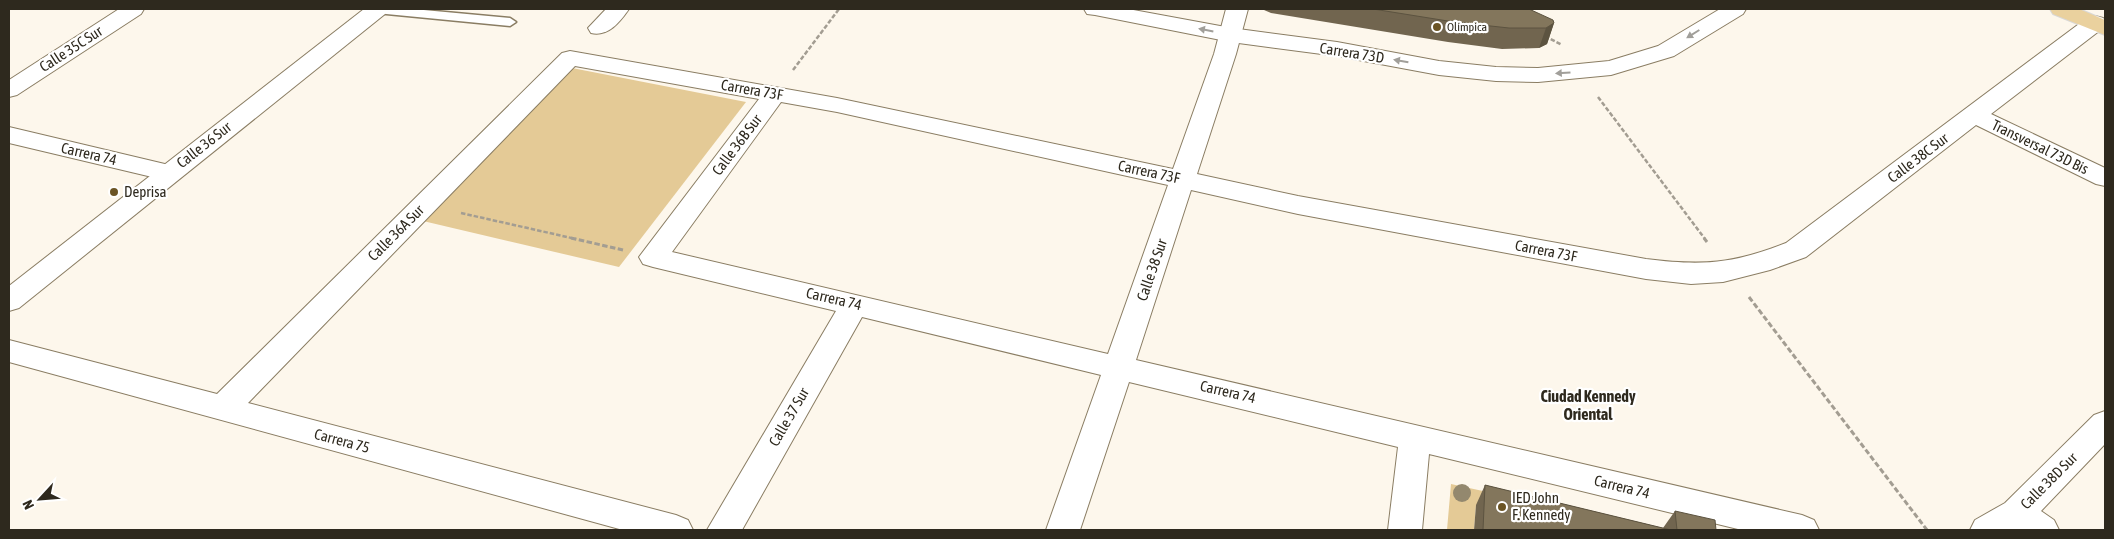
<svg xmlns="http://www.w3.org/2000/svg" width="2114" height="539" viewBox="0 0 2114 539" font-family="'Asap Condensed',sans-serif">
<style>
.green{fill:#e4ca96}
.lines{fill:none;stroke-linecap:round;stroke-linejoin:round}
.service-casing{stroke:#8a7d63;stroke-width:3}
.minor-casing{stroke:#8a7d63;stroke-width:2}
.tertiary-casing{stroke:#8a7d63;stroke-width:2}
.primary-casing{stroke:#d9d8d6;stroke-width:2}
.path-far1{stroke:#a39d92;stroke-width:2.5;stroke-dasharray:4.5 2;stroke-linecap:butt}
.path{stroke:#a39d92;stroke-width:3;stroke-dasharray:5.5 2.5;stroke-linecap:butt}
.service{fill:#fff;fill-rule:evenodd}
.minor{fill:#fff;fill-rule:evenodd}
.tertiary{fill:#fff;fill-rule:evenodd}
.primary{fill:#ead19e;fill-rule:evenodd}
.tree{fill:#93886e}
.wall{fill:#71654f}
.shaded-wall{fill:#5c5340}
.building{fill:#83765c;stroke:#5c5340}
.oneway{fill:#a19f9a}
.poi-dot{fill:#6b5424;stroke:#fff;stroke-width:2}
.labels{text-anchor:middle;stroke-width:4.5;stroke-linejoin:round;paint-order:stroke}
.far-poi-label{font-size:12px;fill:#2e291e;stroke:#fff;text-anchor:start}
.street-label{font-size:15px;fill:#2e291e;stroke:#fff}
.poi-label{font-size:15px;fill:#2e291e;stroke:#fff;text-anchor:start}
.neighbourhood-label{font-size:16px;font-weight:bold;fill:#2e291e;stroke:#fff}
</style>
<rect width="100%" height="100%" fill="#fdf7ec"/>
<g class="green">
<polygon points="572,68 746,102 619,267 423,221"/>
<polygon points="1451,484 1660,530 1476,505 1474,530 1447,530"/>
</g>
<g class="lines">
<g class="service-casing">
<polygon id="service" points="370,9 413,9 510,18 516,22 510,26 376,13 372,12"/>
</g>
<g class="minor-casing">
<g id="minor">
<polygon points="119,9 144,9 141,14 17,95 9,97 9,80"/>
<path d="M606,9H629C620,22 608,37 591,33L588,28Z"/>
<path d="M1226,9H1248L1236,54L1197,174L1298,196L1646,259C1702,266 1733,264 1786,243L2087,18L2095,16L2103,18L2105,22L2103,28L1991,114L2105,168V186L2096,184L1976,125L1806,257L1770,270L1723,282L1691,284L1646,279L1298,214L1191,190L1136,360L1802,515L1814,520L1819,530H1742L1429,454L1422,530H1388L1398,447L1129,382L1080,530H1046L1101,375L862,317L742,530H707L836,311L653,267L643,264L639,257L759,99L575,66L248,403L676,515L688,520L693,530H623L9,362V340L217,394L562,53L570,51L837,98L1173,169L1214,54ZM781,102L837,112L1168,185L1108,354L672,252Z"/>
<polygon points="9,127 169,165 178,167 182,173 178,179 169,181 9,143"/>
<polygon points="2105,411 2105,444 2041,511 2054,520 2059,530 1970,530 1975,520 2005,503 2094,415"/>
</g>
</g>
<g class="tertiary-casing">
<g id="tertiary">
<polygon points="364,9 388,9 385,14 19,308 9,311 9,286"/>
<polygon points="1084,9 1128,9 1231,28 1337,42 1439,61 1496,67 1538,68 1609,61 1658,46 1720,9 1746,9 1743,14 1674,56 1611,75 1538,82 1496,81 1439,75 1337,56 1231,42 1095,15 1087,14"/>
</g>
</g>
<g class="primary-casing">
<polygon id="primary" points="2050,9 2079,9 2105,20 2105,35 2053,14"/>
</g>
<g class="path-far1">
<polyline points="1545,36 1562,45"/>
<polyline points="793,70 839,9"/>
<polyline points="1598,97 1705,239"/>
<polyline points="461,213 576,239"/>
</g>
<g class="path">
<polyline points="571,238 623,250"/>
<polyline points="1704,238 1707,242"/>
<polyline points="1749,297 1927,530"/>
</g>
<use href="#service" class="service"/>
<use href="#minor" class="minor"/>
<use href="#tertiary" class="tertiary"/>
<use href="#primary" class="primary"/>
</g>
<circle class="tree" cx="1462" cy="493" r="9"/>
<g class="wall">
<polygon points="1263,9 1529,9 1554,23 1547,44 1539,48 1502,49 1448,42 1271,13 1264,10"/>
<polygon points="1485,485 1663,528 1675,511 1716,530 1474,530 1476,505"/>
</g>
<polygon class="shaded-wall" points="1554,23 1547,44 1539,48 1546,28"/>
<g class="building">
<polygon points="1373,9 1529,9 1553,20 1554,23 1546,28 1509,28 1454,22"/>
<polygon points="1485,485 1671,530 1483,530"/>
<polygon points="1675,511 1715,520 1716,530 1677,530"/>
</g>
<defs><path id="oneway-solid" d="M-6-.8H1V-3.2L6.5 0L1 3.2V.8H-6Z" transform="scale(1.25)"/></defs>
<g class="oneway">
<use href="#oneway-solid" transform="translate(1206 30) rotate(-169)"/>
<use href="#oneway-solid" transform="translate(1693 34) rotate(148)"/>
<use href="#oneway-solid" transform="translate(1401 61) rotate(-170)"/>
<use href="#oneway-solid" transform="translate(1563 73) rotate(176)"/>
</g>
<g class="poi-dot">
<circle cx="1437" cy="27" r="5"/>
<circle cx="114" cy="192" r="5"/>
<circle cx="1502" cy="507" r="5"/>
</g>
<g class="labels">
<g class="far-poi-label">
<text x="1447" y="31">Olímpica</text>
</g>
<g class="street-label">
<text transform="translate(71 49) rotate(-33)" y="5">Calle 35C Sur</text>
<text transform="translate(1352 53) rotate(9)" y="5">Carrera 73D</text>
<text transform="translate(752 90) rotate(10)" y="5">Carrera 73F</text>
<text transform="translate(204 145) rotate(-38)" y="5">Calle 36 Sur</text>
<text transform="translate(737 145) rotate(-53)" y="5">Calle 36B Sur</text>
<text transform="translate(2040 147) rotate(26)" y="5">Transversal 73D Bis</text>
<text transform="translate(89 154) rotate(13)" y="5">Carrera 74</text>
<text transform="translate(1918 158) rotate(-37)" y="5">Calle 38C Sur</text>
<text transform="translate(1149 172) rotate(12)" y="5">Carrera 73F</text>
<text transform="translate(396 233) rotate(-45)" y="5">Calle 36A Sur</text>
<text transform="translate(1546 251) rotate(11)" y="5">Carrera 73F</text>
<text transform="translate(1152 270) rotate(-71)" y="5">Calle 38 Sur</text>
<text transform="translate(834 299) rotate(13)" y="5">Carrera 74</text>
<text transform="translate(1228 392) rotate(13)" y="5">Carrera 74</text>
<text transform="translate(789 417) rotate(-60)" y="5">Calle 37 Sur</text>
<text transform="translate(342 441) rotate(15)" y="5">Carrera 75</text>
<text transform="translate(2049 481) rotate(-45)" y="5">Calle 38D Sur</text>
<text transform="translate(1622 487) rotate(14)" y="5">Carrera 74</text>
</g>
<g class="poi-label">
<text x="124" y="197">Deprisa</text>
<text x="1512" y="503">IED John<tspan x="1512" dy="17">F. Kennedy</tspan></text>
</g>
<g class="neighbourhood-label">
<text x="1588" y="402">Ciudad Kennedy<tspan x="1588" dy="18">Oriental</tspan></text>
</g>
</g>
<rect width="2114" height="539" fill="none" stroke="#2e291e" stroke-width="20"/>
<g transform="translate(40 499) rotate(244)" stroke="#ffffff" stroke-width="4" paint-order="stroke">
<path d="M0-4L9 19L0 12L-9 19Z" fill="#2e291e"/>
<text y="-8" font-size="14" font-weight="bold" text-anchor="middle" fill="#2e291e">N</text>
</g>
</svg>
